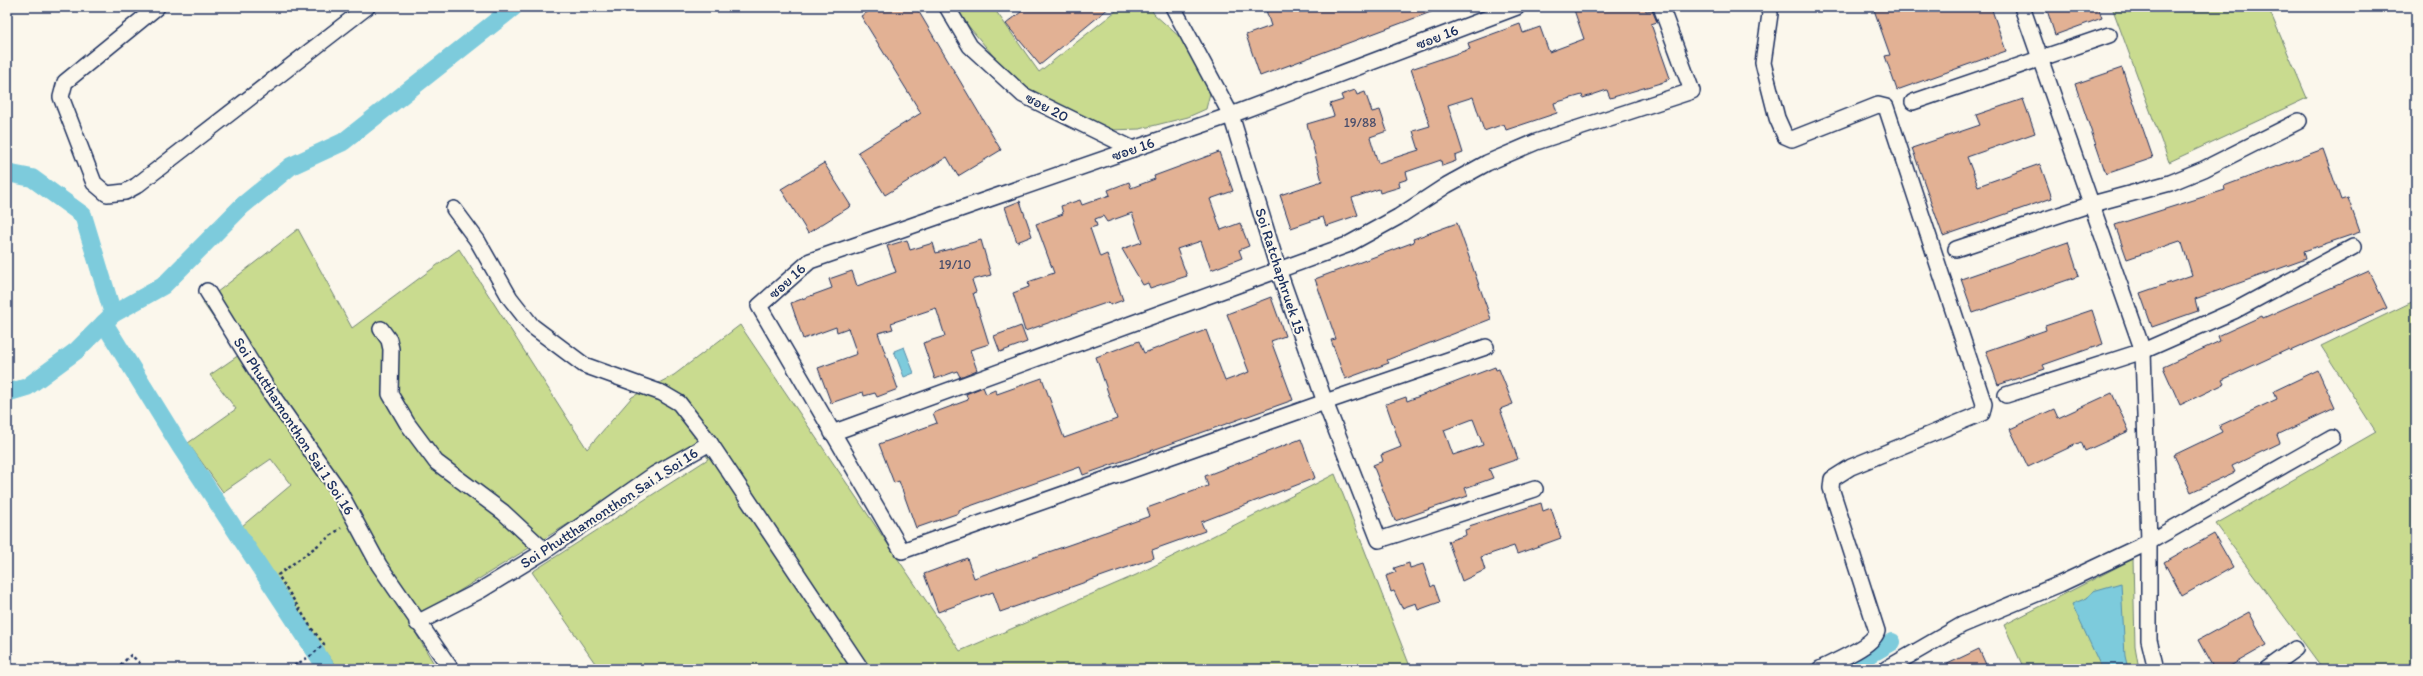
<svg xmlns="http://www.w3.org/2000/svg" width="2423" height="676" viewBox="0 0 2423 676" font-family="Itim,'Playpen Sans Thai',sans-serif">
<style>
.green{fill:#c9db8f;stroke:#728576}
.water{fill:#7dcbdc;stroke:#568daa}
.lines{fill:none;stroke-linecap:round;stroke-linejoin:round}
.canal{stroke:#7dcbdc;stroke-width:18}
.building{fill:#e2b194;stroke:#1b2f5e;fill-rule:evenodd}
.street-casing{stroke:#1b2f5e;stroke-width:18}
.path{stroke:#1b2f5e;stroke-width:2.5;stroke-dasharray:3 3;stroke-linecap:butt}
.street{stroke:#fbf7ec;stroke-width:15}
.labels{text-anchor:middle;stroke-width:4;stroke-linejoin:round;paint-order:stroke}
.number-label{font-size:13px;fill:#4d506c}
.street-label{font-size:15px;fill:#1b2f5e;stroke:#fbf7ec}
</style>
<rect width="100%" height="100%" fill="#fbf7ec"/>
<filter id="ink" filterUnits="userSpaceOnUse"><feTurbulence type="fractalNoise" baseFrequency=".025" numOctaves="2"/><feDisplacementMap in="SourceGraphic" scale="8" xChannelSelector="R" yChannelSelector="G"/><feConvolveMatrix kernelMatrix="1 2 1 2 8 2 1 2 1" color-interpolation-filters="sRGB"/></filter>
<g filter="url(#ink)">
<g class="green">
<polygon points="956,7 993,7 1039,72 1121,7 1150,7 1154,14 1182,39 1210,93 1206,109 1188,117 1140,129 1110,130 1015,82 966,23"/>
<polygon points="2112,7 2268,7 2307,98 2169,162"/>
<polygon points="298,229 352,328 459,249 587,449 632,397 674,375 740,325 960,651 1136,575 1335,474 1411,669 599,669 532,572 708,459 701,442 409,622 436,667 433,669 338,669 278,588 242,526 291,485 271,459 223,492 188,443 236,409 210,375 239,355 203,303"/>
<polygon points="2416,300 2416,669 2323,669 2216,524 2376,432 2321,346"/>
<polygon points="2133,559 2135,646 2139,669 2024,669 2004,625"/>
</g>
<g class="water">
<polygon points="904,347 914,373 904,377 894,351"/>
<polygon points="2121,583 2125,656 2128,669 2102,669 2072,604 2087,598 2093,591"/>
</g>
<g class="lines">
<g class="canal">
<polyline points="7,173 32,178 83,215 113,314"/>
<polyline points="104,323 180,446 327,669"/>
<polyline points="7,393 27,387 76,351 113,314 163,286 242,206 291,166 343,142 514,7"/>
<polyline points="1845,669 1892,642"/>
</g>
</g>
<g class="building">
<polygon points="876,7 916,7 1001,150 958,176 947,157 885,195 858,152 921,113 861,16"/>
<polygon points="1027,7 1110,7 1040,65 1006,24"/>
<polygon points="1265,7 1439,7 1439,9 1260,76 1246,35 1271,26"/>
<polygon points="1573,7 1645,7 1646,11 1652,10 1657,22 1651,24 1670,78 1666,79 1667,81 1610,98 1607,90 1583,98 1582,95 1554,103 1557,113 1506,130 1504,124 1484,131 1473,97 1448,105 1463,153 1455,156 1456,161 1442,166 1441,160 1406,172 1408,179 1399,182 1400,187 1380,193 1379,189 1352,198 1358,215 1326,226 1323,217 1291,228 1280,195 1322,181 1307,124 1334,116 1330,104 1343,100 1341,95 1355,90 1357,95 1365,92 1372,112 1380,110 1387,131 1370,137 1378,163 1419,150 1413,131 1430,126 1411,69 1470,49 1468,43 1520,24 1523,33 1540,27 1549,52 1584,39"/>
<polygon points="1873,7 1991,7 2006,51 1897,90 1885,56 1890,55"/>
<polygon points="2046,7 2098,7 2102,18 2055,35"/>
<polygon points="2122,68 2153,158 2106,174 2075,84"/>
<polygon points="2023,99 2035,133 1967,157 1978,186 2040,164 2052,198 1943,236 1912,148 1980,125 1976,115"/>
<polygon points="2323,149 2341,200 2348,198 2360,232 2304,251 2306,259 2195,299 2198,311 2152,327 2140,293 2192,275 2182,243 2180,241 2127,259 2115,225 2225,190 2224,186"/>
<polygon points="1219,152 1233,191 1210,199 1221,230 1240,223 1249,246 1239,250 1242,258 1211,270 1201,241 1177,249 1187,276 1150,288 1148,283 1143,285 1122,249 1142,242 1132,213 1107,222 1103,216 1095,219 1097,226 1090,228 1100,257 1107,254 1123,300 1110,305 1109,302 1025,331 1013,293 1029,287 1028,282 1054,273 1036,224 1063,214 1061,206 1080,200 1082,205 1110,195 1108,190 1129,182 1131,188 1155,179 1154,176"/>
<polygon points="824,163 851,206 808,233 781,189"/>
<polygon points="1020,201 1032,236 1017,242 1005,207"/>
<polygon points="1457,223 1491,319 1387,360 1389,363 1345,379 1331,340 1336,339 1315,279 1414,242 1413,239"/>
<polygon points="907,240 910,250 933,243 936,253 981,240 991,275 972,280 976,292 973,293 989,344 970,350 977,370 960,377 957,371 935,379 923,343 945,336 936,308 891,323 893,329 878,333 898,389 877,397 875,393 864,396 863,392 831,403 818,368 857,354 848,328 837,332 836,327 803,339 791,303 832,288 829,279 852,271 857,286 896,272 887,246"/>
<polygon points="2068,242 2079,276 1973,313 1961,279"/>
<polygon points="2369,271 2387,308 2290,351 2289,349 2222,380 2224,384 2180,405 2163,367 2220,341 2218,336 2262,316 2263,318"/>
<polygon points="1271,297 1285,336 1271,341 1293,400 1083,475 1080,467 959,510 959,513 916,528 899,481 894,483 879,444 937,423 933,413 968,400 966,394 983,387 986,394 995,390 997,394 1042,378 1064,438 1117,419 1096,357 1139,341 1144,353 1206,330 1225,381 1249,372 1227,314"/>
<polygon points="2092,310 2103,344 2043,365 2045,369 1998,385 1986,351 2046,330 2045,326"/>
<polygon points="1021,326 1027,342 1000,352 994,336"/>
<path d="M1495,367L1496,370L1499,369L1513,404L1500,409L1518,459L1489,469L1493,478L1465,488L1468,496L1395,521L1373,465L1383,461L1381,455L1401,447L1386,404L1406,397L1407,401ZM1473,419L1483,445L1453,455L1444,430Z"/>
<polygon points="2318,370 2335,408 2277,435 2280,443 2232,466 2235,472 2191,492 2174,455 2222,432 2219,426 2277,399 2274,391"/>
<polygon points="2112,393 2129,431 2085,451 2081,442 2028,467 2010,429 2054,409 2058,418"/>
<polygon points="1301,439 1315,478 1201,522 1205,531 1152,550 1154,558 1000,612 993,592 938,612 924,574 967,558 974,578 1083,540 1150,516 1147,508 1208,486 1205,476"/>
<polygon points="1541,503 1543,511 1551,508 1561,538 1517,554 1514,546 1481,557 1485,570 1462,581 1448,541 1466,535 1465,530 1470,528 1469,526"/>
<polygon points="2214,534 2233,567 2182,596 2164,562"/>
<polygon points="1409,563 1410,568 1423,564 1431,587 1434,585 1440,602 1418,610 1416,603 1402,608 1394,591 1391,592 1386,576 1396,572 1394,568"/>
<polygon points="2249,612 2267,645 2225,669 2214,669 2198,640"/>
<polygon points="1979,649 1988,669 1937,669"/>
</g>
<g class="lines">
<g class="street-casing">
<g id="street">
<polyline points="157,7 65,82 61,97 94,183 107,194 125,192 136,186 367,7"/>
<polyline points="947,7 970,46 1023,95 1133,149"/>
<polyline points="1173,7 1231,115 1279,272 1325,402 1379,540 1535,489"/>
<path d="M1768,7L1770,14L1763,63L1777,118L1785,136L1792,139L1878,105L1886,107L1984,404L1982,413L1851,467L1832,479L1831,488L1877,631C1874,646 1835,661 1820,669"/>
<polyline points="2022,7 2143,351 2149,542 2149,640 2156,669"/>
<polyline points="1913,102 2109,35"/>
<polyline points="454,209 477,240 510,298 532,326 584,365 662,393 679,403 710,443"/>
<polyline points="1956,249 2092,204 2170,183 2204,169 2299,121"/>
<polyline points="207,291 269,391 339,491 379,565 451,669"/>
<polyline points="381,329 389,340 391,349 390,394 407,423 436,462 503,512 545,551"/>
<polyline points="1486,347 1325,402 902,551 759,306 810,261 1231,115 1517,7"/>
<polyline points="2006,395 2143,351 2234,311 2353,247"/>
<polyline points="832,433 1347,245 1398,217 1447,185 1487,163 1536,142 1692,91 1661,7"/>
<polyline points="417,623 481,590 545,551 655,474 710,443 861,669"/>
<polyline points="1886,669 1962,625 2060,584 2149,542 2332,438"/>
<polyline points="2267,669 2295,649"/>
</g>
</g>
<g class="path">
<polyline points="116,669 131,655 146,669"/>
<polyline points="289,669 312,655 324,644 312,629 278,575 341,528"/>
</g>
<use href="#street" class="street"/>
</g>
</g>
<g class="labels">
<g class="number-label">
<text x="1360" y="127">19/88</text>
<text x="955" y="269">19/10</text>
</g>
<g class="street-label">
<text transform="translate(1437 37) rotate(-21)" y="5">ซอย 16</text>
<text transform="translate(1047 107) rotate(28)" y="5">ซอย 20</text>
<text transform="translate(1133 149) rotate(-19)" y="5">ซอย 16</text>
<text transform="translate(1280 271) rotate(72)" y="5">Soi Ratchaphruek 15</text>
<text transform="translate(787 281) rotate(-42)" y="5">ซอย 16</text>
<text transform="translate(294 426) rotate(57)" y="5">Soi Phutthamonthon Sai 1 Soi 16</text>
<text transform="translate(609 508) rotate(-33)" y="5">Soi Phutthamonthon Sai 1 Soi 16</text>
</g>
</g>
<rect width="2423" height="676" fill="none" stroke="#fbf7ec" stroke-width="24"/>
<rect x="12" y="12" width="2399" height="652" fill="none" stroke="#1b2f5e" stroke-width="1.5" filter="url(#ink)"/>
</svg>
